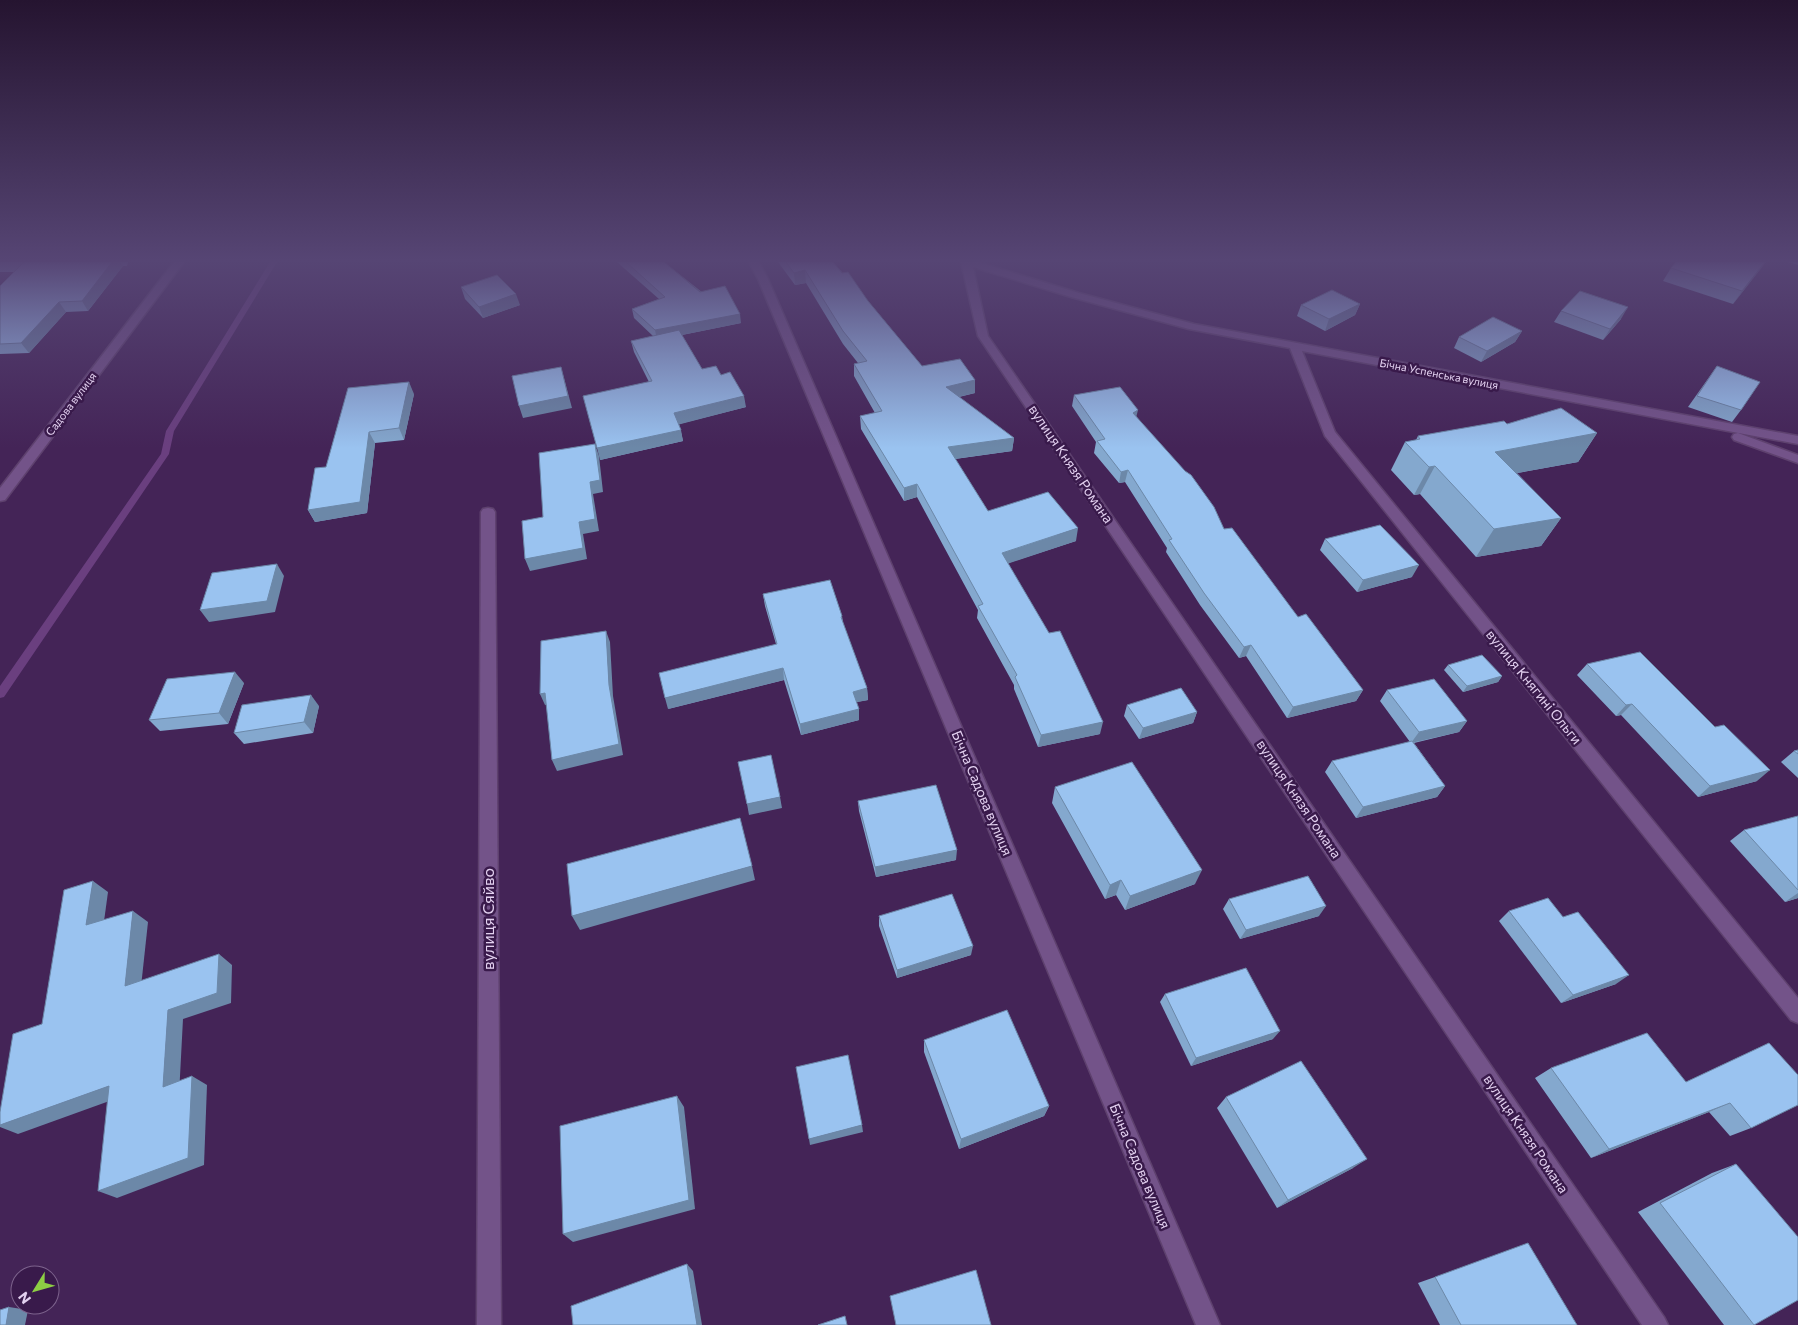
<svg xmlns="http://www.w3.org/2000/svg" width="1798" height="1325" viewBox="0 0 1798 1325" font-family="Commissioner,sans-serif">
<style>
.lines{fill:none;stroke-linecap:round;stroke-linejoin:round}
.stream{fill:#6a3f7f;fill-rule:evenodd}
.minor-casing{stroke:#5e416e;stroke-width:3}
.minor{fill:#735389;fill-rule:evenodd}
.wall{fill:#84a8ce}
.shaded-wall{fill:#6c88a8}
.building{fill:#9ac3f0;stroke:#6c88a8}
.labels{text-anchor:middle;stroke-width:5;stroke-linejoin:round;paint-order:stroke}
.far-street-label{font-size:11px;fill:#e3d1f0;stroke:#391a4b}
.street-label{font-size:14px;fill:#e3d1f0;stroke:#391a4b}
.near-street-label{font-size:16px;fill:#e3d1f0;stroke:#391a4b}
</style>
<rect width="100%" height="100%" fill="#442457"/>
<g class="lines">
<polygon class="stream" points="270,262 277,262 174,431 169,454 4,697 0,698 0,686 161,454 166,431"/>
<g class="minor-casing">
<g id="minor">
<polygon points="174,262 184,262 5,500 0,501 0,488"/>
<polygon points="749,262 759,262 768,279 1220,1325 1196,1325 758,279"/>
<polygon points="961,262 978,262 1079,293 1194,324 1798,436 1798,444 1302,351 1335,432 1798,998 1798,1023 1791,1020 1325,436 1290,348 1189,329 1071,297 973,267 988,336 1664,1317 1668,1325 1642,1325 978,336"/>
<polygon points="1738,433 1798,455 1798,463 1734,440 1732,437 1734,434"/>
<polygon points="488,508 493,509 495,512 501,1325 477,1325 481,512 483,509"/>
</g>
</g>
<use href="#minor" class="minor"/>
</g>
<g class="wall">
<polygon points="0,262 128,262 127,266 123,266 88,311 66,312 29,353 0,354 0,286 14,272 0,272"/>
<polygon points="617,262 664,262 741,323 682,335 702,369 721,375 746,407 679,424 683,441 600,460 649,382 634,352 631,341 653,336 634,318 632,309 659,299"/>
<polygon points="778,262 833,262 868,301 922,366 975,380 975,393 959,397 1014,438 1012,451 955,459 988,511 1076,541 1008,563 1100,734 1038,747 1014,689 1014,685 977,618 978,610 917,497 904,501 861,429 860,416 875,413 854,376 854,364 858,363 843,344 806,283 795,285"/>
<polygon points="1676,262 1766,262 1733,304 1663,281 1671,268"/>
<polygon points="1788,262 1798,262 1798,265"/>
<polygon points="461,287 520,305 483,318 465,299"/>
<polygon points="1360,304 1355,315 1325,331 1297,316 1301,305"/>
<polygon points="1561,311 1621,319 1603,340 1554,322"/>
<polygon points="1522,331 1515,342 1481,362 1454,348 1459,337"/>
<polygon points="1717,366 1741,410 1732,422 1688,407"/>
<polygon points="414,394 404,440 375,443 367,513 315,522 308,510 326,467"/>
<polygon points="1074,395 1136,416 1224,529 1298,617 1363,690 1356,701 1287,718 1246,656 1239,658 1200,605 1166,552 1167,548 1125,482 1119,483 1094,453 1096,442 1072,406"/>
<polygon points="1597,433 1578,462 1517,473 1561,518 1541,546 1476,557 1420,494 1414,495 1391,470 1405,442 1416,440 1418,436"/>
<polygon points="1325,539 1412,577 1357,592 1320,550"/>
<polygon points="763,594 842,616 843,623 867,688 868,700 856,702 859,720 801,735 784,680 668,709 776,644 765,606"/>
<polygon points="1587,664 1715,727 1757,781 1698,797 1621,715 1616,716 1577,675"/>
<polygon points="1448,665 1502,676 1498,682 1463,692 1444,670"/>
<polygon points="244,683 228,724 160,731 149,720"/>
<polygon points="1387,690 1467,721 1459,732 1414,743 1445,786 1437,797 1356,818 1325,772 1332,761 1410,742 1380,701"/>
<polygon points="1127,705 1197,712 1193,723 1139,739 1124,716"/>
<polygon points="319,706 313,733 244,744 234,733"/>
<polygon points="1798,750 1798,778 1781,762 1794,751"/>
<polygon points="1055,787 1195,884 1125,910 1116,895 1105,899 1052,803"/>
<polygon points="858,801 956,860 876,877 859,811"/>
<polygon points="1798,816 1798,898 1785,902 1730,841 1744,830"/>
<polygon points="1229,899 1319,916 1240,939 1223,909"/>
<polygon points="1509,911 1616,984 1561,1003 1499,921"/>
<polygon points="879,916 971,955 897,978 879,926"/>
<polygon points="1165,994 1273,1039 1191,1066 1160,1002"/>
<polygon points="924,1040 1049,1106 1044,1116 959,1149 924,1052"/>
<polygon points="1769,1043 1751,1128 1730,1136 1709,1112 1591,1158 1535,1078 1551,1068 1686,1082"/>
<polygon points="1226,1097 1353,1168 1277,1208 1217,1108"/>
<polygon points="1736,1164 1754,1325 1724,1325 1638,1212 1712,1173"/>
<polygon points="1435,1277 1577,1325 1440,1325 1418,1283"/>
</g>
<g class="shaded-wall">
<polygon points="112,262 120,262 123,266 88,311 82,301"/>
<polygon points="1765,262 1766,262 1733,304 1742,291"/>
<polygon points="805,270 806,283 795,285 794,273"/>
<polygon points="516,294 520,305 483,318 479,307"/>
<polygon points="59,302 66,312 29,353 21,343"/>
<polygon points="1360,304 1355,315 1325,331 1329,319"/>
<polygon points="1628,307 1621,319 1603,340 1610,329"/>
<polygon points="740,314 741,323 657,340 655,330"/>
<polygon points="1522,331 1515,342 1481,362 1487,351"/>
<polygon points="561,367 572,408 523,418 519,406"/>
<polygon points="975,380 975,393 945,400 946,387"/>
<polygon points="409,382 414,394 404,440 399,428"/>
<polygon points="744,396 746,407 677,425 674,413"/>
<polygon points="1138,410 1135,422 1133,413"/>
<polygon points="681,430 683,441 600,460 597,448"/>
<polygon points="369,432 375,443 367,513 315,522 308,510"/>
<polygon points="1597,433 1578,462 1479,480 1495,452"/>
<polygon points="1014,438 1012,451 947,460 948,447"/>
<polygon points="595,444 599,456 603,492 593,494 599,531 583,534 587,559 530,571 525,559 579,522"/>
<polygon points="1435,466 1420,494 1414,495 1429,467"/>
<polygon points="1128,470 1125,482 1119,483 1121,472"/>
<polygon points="917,484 917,497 904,501 904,488"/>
<polygon points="1561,518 1541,546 1476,557 1494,529"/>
<polygon points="1078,528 1076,541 1001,566 1002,553"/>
<polygon points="277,564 284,576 275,612 209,622 200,610"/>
<polygon points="1419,565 1412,577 1357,592 1363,580"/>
<polygon points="606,631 610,642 613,696 623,755 557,771 552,760 609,685"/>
<polygon points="1251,645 1246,656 1239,658 1244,647"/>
<polygon points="783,668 784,680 668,709 665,698"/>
<polygon points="235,672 244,683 228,724 219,713"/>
<polygon points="1502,676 1498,682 1463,692 1467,686"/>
<polygon points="867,688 868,700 853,703 853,692"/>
<polygon points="1363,690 1356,701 1287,718 1293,707"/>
<polygon points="545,693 550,704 545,705 540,694"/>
<polygon points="311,695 319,706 313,733 304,722"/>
<polygon points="1632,704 1621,715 1616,716 1626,705"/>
<polygon points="859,709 859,720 801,735 800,724"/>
<polygon points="1197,712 1193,723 1139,739 1143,728"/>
<polygon points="1467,721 1459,732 1411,743 1419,732"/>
<polygon points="1103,722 1100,734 1038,747 1041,735"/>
<polygon points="1770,770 1757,781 1698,797 1710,786"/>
<polygon points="1445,786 1437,797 1356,818 1363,807"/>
<polygon points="780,797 782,808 749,815 747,804"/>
<polygon points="957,850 956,860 876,877 875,867"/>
<polygon points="752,866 755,880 580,930 572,916"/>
<polygon points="1202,870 1195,884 1125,910 1130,896"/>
<polygon points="1121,880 1116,895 1105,899 1110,885"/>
<polygon points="93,881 108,892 102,936 86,925"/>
<polygon points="1798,893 1798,898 1785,902"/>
<polygon points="1326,906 1319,916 1240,939 1246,930"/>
<polygon points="133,911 148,922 140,996 125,986"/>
<polygon points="973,946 971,955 897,978 897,970"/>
<polygon points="219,954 232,965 231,1003 183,1019 179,1095 163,1087 168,1010"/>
<polygon points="1629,975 1616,984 1561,1003 1573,995"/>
<polygon points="1280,1031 1273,1039 1191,1066 1196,1058"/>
<polygon points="192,1076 207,1085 204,1165 117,1198 98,1191"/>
<polygon points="109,1086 126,1095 18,1134 0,1127 0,1125"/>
<polygon points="677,1096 684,1107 695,1209 573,1242 563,1234"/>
<polygon points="1730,1103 1709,1112 1591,1158 1609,1149"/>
<polygon points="1049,1106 1044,1116 959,1149 961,1139"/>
<polygon points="862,1125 863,1132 810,1145 809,1139"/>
<polygon points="1367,1159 1353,1168 1277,1208 1288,1200"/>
<polygon points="687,1264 693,1271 702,1325 697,1325"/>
<polygon points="9,1307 28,1310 25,1325 6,1325"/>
</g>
<g class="building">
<polygon points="24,262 112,262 82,301 59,302 21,343 0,344 0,286"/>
<polygon points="626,262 664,262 700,292 725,286 740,314 655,330 632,309 665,297"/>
<polygon points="786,262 833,262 842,273 848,272 868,301 922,366 960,359 975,380 946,387 1014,438 948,447 988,511 1048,492 1078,528 1002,553 1049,633 1060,631 1103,722 1041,735 1015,677 1017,675 978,606 983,604 917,484 904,488 860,416 882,411 854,364 867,361 843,331 805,270 794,273"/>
<polygon points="1676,262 1765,262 1742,291 1671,268"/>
<polygon points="497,275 516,294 479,307 461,287"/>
<polygon points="1332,290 1360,304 1329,319 1301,305"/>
<polygon points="1580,291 1628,307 1610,329 1561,311"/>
<polygon points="1493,317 1522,331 1487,351 1459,337"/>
<polygon points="679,330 702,369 716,366 721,375 730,372 744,396 674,413 681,430 597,448 583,396 652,381 631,341"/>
<polygon points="1717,366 1760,382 1741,410 1697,396"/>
<polygon points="561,367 568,396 519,406 512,376"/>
<polygon points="409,382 399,428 369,432 360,502 308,510 315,468 326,467 348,388"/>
<polygon points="1120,387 1138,410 1133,413 1185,471 1191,475 1214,507 1224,529 1232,528 1298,617 1306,614 1363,690 1293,707 1251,645 1244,647 1204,593 1169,540 1172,539 1128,470 1121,472 1097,441 1105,439 1074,395"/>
<polygon points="1561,408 1597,433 1495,452 1561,518 1494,529 1435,466 1429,467 1405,442 1420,439 1418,436 1504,421 1507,424"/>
<polygon points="595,444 600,480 590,482 595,519 579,522 583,548 525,559 522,521 543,517 539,453"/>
<polygon points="1380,525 1419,565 1363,580 1325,539"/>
<polygon points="277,564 267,601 200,610 212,573"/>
<polygon points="830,580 842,616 841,617 867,688 853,692 859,709 800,724 783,668 665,698 659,673 777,644 763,594"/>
<polygon points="606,631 609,685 619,744 552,760 545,693 540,694 541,641"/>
<polygon points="1640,652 1715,727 1724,725 1770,770 1710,786 1632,704 1626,705 1587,664"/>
<polygon points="1482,655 1502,676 1467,686 1448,665"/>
<polygon points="235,672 219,713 149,720 167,679"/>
<polygon points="1434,679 1467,721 1419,732 1387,690"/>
<polygon points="1181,688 1197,712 1143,728 1127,705"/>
<polygon points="311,695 304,722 234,733 242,705"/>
<polygon points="1412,741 1445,786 1363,807 1332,761"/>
<polygon points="1798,750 1798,754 1794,751"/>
<polygon points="771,755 780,797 747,804 738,762"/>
<polygon points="1132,762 1202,870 1130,896 1121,880 1110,885 1055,787"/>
<polygon points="936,785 957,850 875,867 858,801"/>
<polygon points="1798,816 1798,890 1744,830"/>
<polygon points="740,818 752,866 572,916 567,864"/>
<polygon points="1308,876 1326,906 1246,930 1229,899"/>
<polygon points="93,881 86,925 133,911 125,986 219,954 217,993 168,1010 163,1087 192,1076 188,1158 98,1191 109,1086 0,1125 0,1112 13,1034 42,1024 64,890"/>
<polygon points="952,894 973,946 897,970 879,916"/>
<polygon points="1548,898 1563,917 1578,912 1629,975 1573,995 1509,911"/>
<polygon points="1246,968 1280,1031 1196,1058 1165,994"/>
<polygon points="1007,1010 1049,1106 961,1139 924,1040"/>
<polygon points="1647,1033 1686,1082 1769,1043 1798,1075 1798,1105 1751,1128 1730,1103 1609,1149 1551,1068"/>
<polygon points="848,1055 862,1125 809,1139 796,1067"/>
<polygon points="1301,1061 1367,1159 1288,1200 1226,1097"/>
<polygon points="677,1096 689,1200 563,1234 560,1126"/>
<polygon points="1736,1164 1798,1237 1798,1300 1754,1325 1660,1203"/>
<polygon points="1528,1243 1577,1325 1461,1325 1435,1277"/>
<polygon points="687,1264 697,1325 573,1325 571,1306"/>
<polygon points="976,1270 991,1325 896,1325 890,1296"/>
<polygon points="9,1307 6,1325 0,1325 0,1310"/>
<polygon points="845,1316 847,1325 818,1325"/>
</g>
<linearGradient id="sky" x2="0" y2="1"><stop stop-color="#251430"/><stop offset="0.58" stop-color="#564574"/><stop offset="1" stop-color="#564574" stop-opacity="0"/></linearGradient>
<rect width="1798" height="448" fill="url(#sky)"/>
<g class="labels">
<g class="far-street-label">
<text transform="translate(1439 374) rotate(11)" y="4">Бічна Успенська вулиця</text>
<text transform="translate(71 404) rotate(-53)" y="4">Садова вулиця</text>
</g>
<g class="street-label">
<text transform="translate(1071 464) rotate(56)" y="5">вулиця Князя Романа</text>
<text transform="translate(1534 687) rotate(51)" y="5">вулиця Княгині Ольги</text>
<text transform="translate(982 793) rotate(67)" y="5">Бічна Садова вулиця</text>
<text transform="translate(1299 799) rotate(56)" y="5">вулиця Князя Романа</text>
<text transform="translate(1526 1134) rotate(56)" y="5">вулиця Князя Романа</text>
<text transform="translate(1140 1166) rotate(67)" y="5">Бічна Садова вулиця</text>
</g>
<g class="near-street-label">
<text transform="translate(488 919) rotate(-90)" y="6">вулиця Сяйво</text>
</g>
</g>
<g transform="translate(35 1290) rotate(233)"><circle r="24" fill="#391a4b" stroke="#7d638d"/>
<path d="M0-4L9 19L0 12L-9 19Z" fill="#8dce44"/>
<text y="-8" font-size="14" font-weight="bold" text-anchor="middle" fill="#e3d1f0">N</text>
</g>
</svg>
